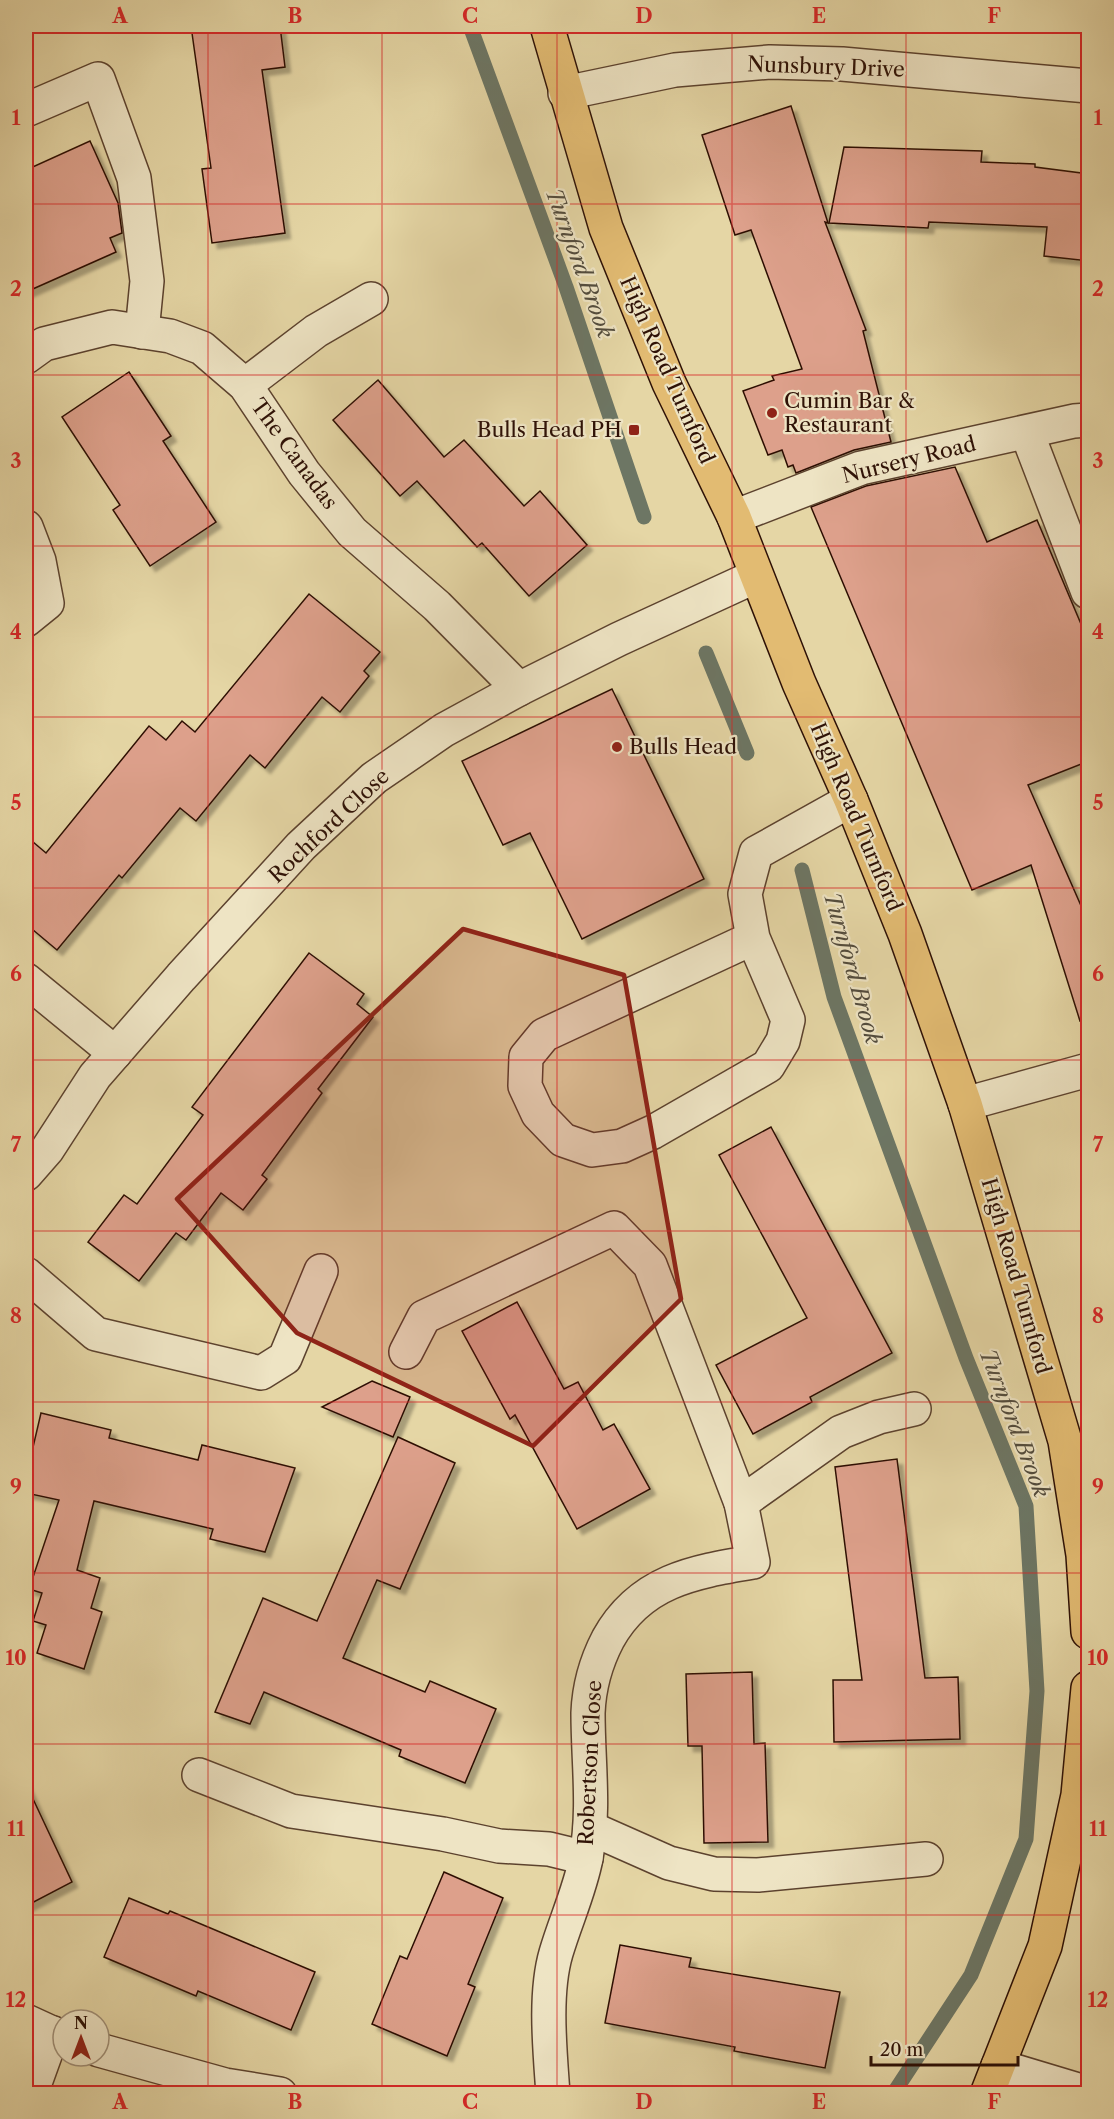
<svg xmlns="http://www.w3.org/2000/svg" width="1114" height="2119" viewBox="0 0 1114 2119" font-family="'Libre Caslon Text',serif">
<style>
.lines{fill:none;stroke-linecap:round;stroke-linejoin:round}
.stream{stroke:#6d7664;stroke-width:15}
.building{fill:#dda08b;stroke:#2e1106;stroke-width:1.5;filter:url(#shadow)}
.minor-casing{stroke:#5c422e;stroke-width:36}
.major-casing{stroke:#2e1106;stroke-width:36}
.minor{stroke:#eee4c4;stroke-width:33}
.major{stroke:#e2bb72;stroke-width:33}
.marked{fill:#8f2418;fill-opacity:0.2;stroke:#8f2418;stroke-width:4.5;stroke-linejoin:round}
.grid{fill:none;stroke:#d62828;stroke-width:1.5;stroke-opacity:0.55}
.poi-dot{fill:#8f2418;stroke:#eee4c4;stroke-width:2}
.labels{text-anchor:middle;stroke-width:4.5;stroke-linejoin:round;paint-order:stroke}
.street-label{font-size:21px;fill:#2e1106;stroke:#eee4c4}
.poi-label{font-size:21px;fill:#2e1106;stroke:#eee4c4;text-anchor:start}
.water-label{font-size:22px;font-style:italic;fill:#534c3d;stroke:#eee4c4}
.neatline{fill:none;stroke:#d62828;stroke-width:2}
.grid-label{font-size:20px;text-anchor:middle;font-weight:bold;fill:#d62828}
</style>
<defs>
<filter id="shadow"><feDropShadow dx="5.5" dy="5.5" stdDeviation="1.5" flood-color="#0004"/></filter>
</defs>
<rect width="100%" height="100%" fill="#e5d6a5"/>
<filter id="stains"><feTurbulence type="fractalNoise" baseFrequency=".00333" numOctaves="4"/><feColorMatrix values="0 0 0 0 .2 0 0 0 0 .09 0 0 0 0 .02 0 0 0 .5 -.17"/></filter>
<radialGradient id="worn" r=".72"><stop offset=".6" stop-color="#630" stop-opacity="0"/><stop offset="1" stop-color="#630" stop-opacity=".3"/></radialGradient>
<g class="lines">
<g class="stream">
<polyline points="470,26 566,287 644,517"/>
<polyline points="706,653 747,753"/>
<polyline points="802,870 834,997 966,1358 1026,1506 1037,1691 1026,1839 971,1975 893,2094"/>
</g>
</g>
<g class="building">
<polygon points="191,26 280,26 285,67 262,70 285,233 212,243 202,169 211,168"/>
<polygon points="791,106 828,223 825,222 866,330 863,331 891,442 854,450 796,473 793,465 788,467 782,450 768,455 743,391 774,380 772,376 802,369 751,230 735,235 702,135"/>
<polygon points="90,141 118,203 122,233 110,238 116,252 26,292 26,170"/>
<polygon points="844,147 982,151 981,162 1035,164 1035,167 1089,174 1089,261 1044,256 1047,227 929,222 928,228 829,223"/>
<polygon points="129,372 171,436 163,441 216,522 150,566 113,510 120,505 62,417"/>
<polygon points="378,380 444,457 464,440 524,506 540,491 587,545 529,596 482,543 477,547 417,481 400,496 333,420"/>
<polygon points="955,467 987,542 1037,520 1089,643 1089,761 1028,785 1089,924 1089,1019 1080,1021 1031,865 972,890 811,507 866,486"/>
<polygon points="309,594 380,652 364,671 369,676 340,712 322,697 265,768 250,755 196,821 180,808 122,878 119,875 57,950 26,924 26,836 46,853 149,726 166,740 182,721 195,732"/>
<polygon points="612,689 704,879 582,939 530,833 503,845 462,761"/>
<polygon points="309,953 364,994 357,1004 373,1017 318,1089 322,1093 262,1175 267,1179 243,1210 221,1193 186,1240 176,1233 139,1281 88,1242 124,1195 137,1204 203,1115 192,1107"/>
<polygon points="771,1127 892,1353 810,1397 812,1402 753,1434 716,1365 807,1318 719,1155"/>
<polygon points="517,1302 564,1389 578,1382 603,1430 614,1424 650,1489 577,1529 515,1415 510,1419 462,1331"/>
<polygon points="372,1381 410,1397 393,1437 322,1407"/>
<polygon points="41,1413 111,1430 109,1438 198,1460 202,1445 295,1468 265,1552 210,1539 213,1529 94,1501 77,1570 100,1578 91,1608 102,1612 84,1669 37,1653 46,1625 33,1621 42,1593 29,1589 59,1500 26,1493 26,1477"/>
<polygon points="398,1437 455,1463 400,1589 377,1580 343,1658 425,1692 430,1681 496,1709 465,1783 399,1756 401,1750 264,1692 250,1724 215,1712 263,1598 317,1621"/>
<polygon points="897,1459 925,1678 958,1677 960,1739 834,1742 833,1680 862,1680 835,1467"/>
<polygon points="752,1672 754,1744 765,1743 768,1842 704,1843 702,1746 688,1746 686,1674"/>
<polygon points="26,1784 72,1882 26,1906"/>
<polygon points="444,1872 503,1898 468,1984 475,1987 447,2056 372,2024 400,1956 407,1959"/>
<polygon points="129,1898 168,1914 170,1911 315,1972 291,2030 198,1991 196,1996 104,1957"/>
<polygon points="620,1945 691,1958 689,1967 840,1992 825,2068 734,2051 735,2047 605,2023"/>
</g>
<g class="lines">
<g class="minor-casing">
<g id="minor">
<polyline points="565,93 675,70 770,62 842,64 1088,86"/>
<polyline points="26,110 98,79 134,178 147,281 142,332"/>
<polyline points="26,357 44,344 112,327 170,336 202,348 245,385 304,473 352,532 437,606 519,689"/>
<polyline points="245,385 316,331 371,299"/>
<polyline points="1027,433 1088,592"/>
<polyline points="734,517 861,468 1074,421 1088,420"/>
<polyline points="26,527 39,561 47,603 26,620"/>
<polyline points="753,938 544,1035 526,1057 525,1086 538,1114 563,1140 592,1150 622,1146 653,1132 768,1066 783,1041 788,1020 753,938 745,894 756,853 851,800"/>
<polyline points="26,980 115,1053"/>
<polyline points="965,1104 1088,1070"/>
<polyline points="26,1174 47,1150 95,1076 181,977 301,846 374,778 444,730 519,689 619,639 756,576"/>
<polyline points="26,1274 96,1334 261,1373 285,1358 321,1271"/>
<path d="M406,1352L424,1317L614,1228L650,1265L741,1503L753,1562C693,1572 640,1581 608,1639C596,1662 589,1687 588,1713C588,1763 595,1807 586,1858C580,1890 565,1922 556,1953C544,1994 550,2051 553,2094"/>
<polyline points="741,1503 841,1432 879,1417 914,1409"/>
<polyline points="199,1775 291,1811 443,1834 499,1846 549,1849 586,1858"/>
<polyline points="590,1828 669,1863 714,1874 758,1875 926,1859"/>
<polyline points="26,2021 63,2038"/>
<polyline points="99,2050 225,2085 280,2094"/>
<polyline points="998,2066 1088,2093"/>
<polyline points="31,2094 53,2033"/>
</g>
</g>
<g class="major-casing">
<g id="major">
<polyline points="547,26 606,228 669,383 734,517 799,683 851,800 905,934 965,1104 1065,1441 1083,1555 1088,1632"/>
<polyline points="987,2094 1045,1946 1078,1795 1088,1688"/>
</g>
</g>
<use href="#minor" class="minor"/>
<use href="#major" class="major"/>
</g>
<path class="marked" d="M463,929L624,975L681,1299L533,1446L297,1333L177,1199Z"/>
<path class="grid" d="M208,26V2094M382,26V2094M557,26V2094M732,26V2094M906,26V2094M26,204H1088M26,375H1088M26,546H1088M26,717H1088M26,888H1088M26,1060H1088M26,1231H1088M26,1402H1088M26,1573H1088M26,1744H1088M26,1915H1088"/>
<g class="poi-dot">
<circle cx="772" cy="413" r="6"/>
<rect x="628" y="424" width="12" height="12" rx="3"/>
<circle cx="617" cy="747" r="6"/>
</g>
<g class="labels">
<g class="street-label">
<text transform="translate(826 67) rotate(2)" y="7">Nunsbury Drive</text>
<text transform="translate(667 370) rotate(66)" y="7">High Road Turnford</text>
<text transform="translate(294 454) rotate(54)" y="7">The Canadas</text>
<text transform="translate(909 460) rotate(-14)" y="7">Nursery Road</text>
<text transform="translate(856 817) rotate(67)" y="7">High Road Turnford</text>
<text transform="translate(329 826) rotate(-43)" y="7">Rochford Close</text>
<text transform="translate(1016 1276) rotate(74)" y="7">High Road Turnford</text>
<text transform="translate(590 1763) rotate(-87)" y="7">Robertson Close</text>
</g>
<g class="poi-label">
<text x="784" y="408">Cumin Bar &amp;<tspan x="784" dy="24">Restaurant</tspan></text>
<text x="622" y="437" text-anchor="end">Bulls Head PH</text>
<text x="629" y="754">Bulls Head</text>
</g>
<g class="water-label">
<text transform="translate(580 263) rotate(70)" y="8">Turnford Brook</text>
<text transform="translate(853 968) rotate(74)" y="8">Turnford Brook</text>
<text transform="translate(1015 1423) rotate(69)" y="8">Turnford Brook</text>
</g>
</g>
<rect width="1114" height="2119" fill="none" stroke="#e5d6a5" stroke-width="66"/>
<g transform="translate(81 2038)"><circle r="28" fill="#eee4c4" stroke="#a19078" stroke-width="1.5"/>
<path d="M0-4.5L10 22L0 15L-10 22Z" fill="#8f2418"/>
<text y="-9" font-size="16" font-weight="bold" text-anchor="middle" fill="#2e1106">N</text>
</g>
<path d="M871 2056v9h147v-9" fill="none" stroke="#2e1106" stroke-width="3"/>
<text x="880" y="2056" font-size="18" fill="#2e1106" stroke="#eee4c4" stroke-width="4.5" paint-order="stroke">20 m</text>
<rect x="33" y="33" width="1048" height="2053" class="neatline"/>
<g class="grid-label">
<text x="120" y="23">A</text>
<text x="295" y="23">B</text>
<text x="470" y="23">C</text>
<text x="644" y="23">D</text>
<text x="819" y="23">E</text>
<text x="994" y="23">F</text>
<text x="16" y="125">1</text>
<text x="1098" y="125">1</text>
<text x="16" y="296">2</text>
<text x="1098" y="296">2</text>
<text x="16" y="468">3</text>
<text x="1098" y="468">3</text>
<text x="16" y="639">4</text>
<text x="1098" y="639">4</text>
<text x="16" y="810">5</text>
<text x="1098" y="810">5</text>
<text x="16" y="981">6</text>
<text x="1098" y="981">6</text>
<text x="16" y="1152">7</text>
<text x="1098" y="1152">7</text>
<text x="16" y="1323">8</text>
<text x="1098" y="1323">8</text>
<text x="16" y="1494">9</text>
<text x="1098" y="1494">9</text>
<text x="16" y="1665">10</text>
<text x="1098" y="1665">10</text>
<text x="16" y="1836">11</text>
<text x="1098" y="1836">11</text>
<text x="16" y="2007">12</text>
<text x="1098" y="2007">12</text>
<text x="120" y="2109">A</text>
<text x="295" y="2109">B</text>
<text x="470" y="2109">C</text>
<text x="644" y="2109">D</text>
<text x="819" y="2109">E</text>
<text x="994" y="2109">F</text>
</g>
<rect width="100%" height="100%" filter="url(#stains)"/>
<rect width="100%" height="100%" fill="url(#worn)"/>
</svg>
